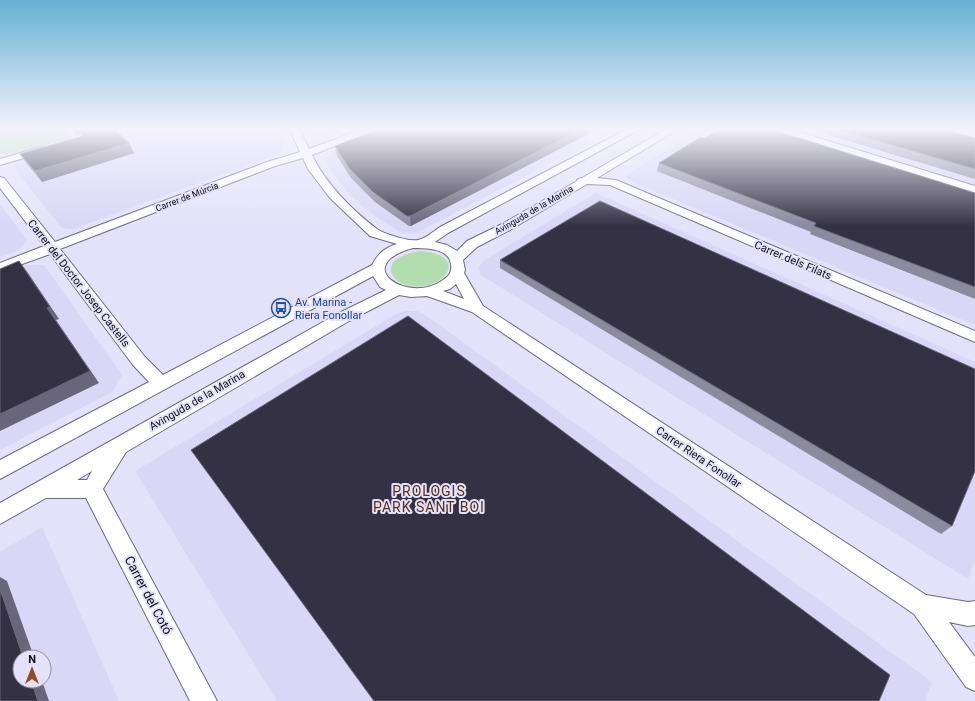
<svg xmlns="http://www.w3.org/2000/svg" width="975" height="701" viewBox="0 0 975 701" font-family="Roboto,sans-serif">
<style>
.built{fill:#d9d6f6;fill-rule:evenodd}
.green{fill:#b2deaf}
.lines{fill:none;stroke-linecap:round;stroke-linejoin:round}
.minor-casing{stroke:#6c6a7f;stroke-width:2}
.minor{fill:#fff;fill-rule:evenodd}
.wall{fill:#8c8a9f}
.shaded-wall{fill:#69667b}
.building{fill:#343144;stroke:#69667b}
.labels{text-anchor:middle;stroke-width:4;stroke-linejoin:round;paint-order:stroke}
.far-street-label{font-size:9px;fill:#0e0d14;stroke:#e4e2fa}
.street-label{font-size:11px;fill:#0e0d14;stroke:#e4e2fa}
.transit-label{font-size:11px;fill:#164399;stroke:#e4e2fa;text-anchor:start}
.near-street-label{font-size:13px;fill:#0e0d14;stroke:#e4e2fa}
.near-neighbourhood-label{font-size:14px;letter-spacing:1px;fill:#5d2f0f;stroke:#e4e2fa}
</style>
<rect width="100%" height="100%" fill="#e4e2fa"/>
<g class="built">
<polygon points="130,128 277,128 284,147 279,154 73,229 62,228 12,166 20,160"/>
<polygon points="309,128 348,128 325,136 313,135"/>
<polygon points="390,128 560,128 593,141 416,233 402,233 376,217 350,195 331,171 325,158 333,151"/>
<polygon points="568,128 619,128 597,139"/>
<polygon points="704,128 759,128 975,196 975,325 637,184 624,176"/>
<polygon points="785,128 926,128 975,142 975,187"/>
<polygon points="596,193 975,362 975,559 968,579 481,275 478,268 483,261"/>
<polygon points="0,204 27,241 18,251 0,257"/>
<polygon points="27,265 44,265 122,375 112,392 0,450 0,275"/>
<polygon points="404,311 417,311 424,314 932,682 925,701 277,701 135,471 396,314"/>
<path d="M42,527L119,701H0V552ZM20,657H44V681H20Z"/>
</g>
<g class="green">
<polygon points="0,128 62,128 72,138 14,154 2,154 0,151"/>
<path d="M420,251C474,254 442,297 403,284C399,282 394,279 392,274C385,259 410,252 420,251Z"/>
</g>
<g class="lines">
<g class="minor-casing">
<g id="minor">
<polygon points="107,128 123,128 121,130 94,138 89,135 91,133"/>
<path d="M289,128H299L309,149L365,128H380L312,155C325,183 353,211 377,229C384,234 410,242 418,240C425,239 434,231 440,227L629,128H642L448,233L435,242L447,245L457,251L467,241L502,224L577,181L578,179L582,178L668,128H680L597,178L616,180L975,331V342L610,185L587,184L510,230L477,247L463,260L465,270L464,273L483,306L926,595L968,602L975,601V625L968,626L949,622L975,657V691L966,687L914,614L472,312L427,296L411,297L399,295L349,321L126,452L103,489L217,701H190L86,498H46L0,524V503L339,313L386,290L380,287L373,276L0,479V460L149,382L133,365L50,254L0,272V263L44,246L0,188V177L4,178L55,242L267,162L300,152ZM303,158L308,169L330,198L370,236L397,244C384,248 378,254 372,265L163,375L145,357L60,249L275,166ZM413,248C426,248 450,248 451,265C452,273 449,276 443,280C409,305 349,266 413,248ZM456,284L464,299L443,291L450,289ZM92,471L87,480H77Z"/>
<polygon points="770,128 786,128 975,186 975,193 772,130"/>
<polygon points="41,147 45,148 46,150 45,152 0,165 0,159"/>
</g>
</g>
<use href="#minor" class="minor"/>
</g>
<g class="wall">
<polygon points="70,128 113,128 129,143 134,153 42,182 27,164 20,154 81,136 80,134 77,135"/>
<polygon points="805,128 940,128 975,138 975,179"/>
<polygon points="489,130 411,226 409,226 375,202 351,178 337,156 335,146"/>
<polygon points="705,138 975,193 975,299 810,234 811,232 657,171 659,163"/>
<polygon points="500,260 952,526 941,534 500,268"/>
</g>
<g class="shaded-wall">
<polygon points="73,128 101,128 79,132 80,134 77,135"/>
<polygon points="584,128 600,128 411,226 410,216"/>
<polygon points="129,143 134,153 42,182 35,171"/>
<polygon points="19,261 28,273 59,319 56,320 99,383 0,431 0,414 47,308"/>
<polygon points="0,577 7,581 34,657 23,657 0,589"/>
<polygon points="31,681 42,681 49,701 38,701"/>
</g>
<g class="building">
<polygon points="93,128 113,128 129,143 35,171 20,154 83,136 79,132"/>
<polygon points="383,128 486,128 489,130 492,128 584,128 410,216 407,216 373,192 349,168 335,146"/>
<polygon points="721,128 767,128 975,193 975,287 814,226 816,223 659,163 701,137 705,138"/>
<polygon points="833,128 940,128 975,138 975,169"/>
<polygon points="600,201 975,369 975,471 952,526 500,260"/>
<polygon points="19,261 50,307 47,308 90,371 0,414 0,269"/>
<polygon points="408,316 890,675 879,701 374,701 191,450"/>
<polygon points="0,589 23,657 20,657 20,681 31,681 38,701 0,701"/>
</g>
<linearGradient id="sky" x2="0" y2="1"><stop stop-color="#64b1d1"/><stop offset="0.57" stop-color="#f3f2fd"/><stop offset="1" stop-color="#f3f2fd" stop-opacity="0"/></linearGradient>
<rect width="975" height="226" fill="url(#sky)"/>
<defs>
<g id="bus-ring" transform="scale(1)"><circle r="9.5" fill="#e4e2fa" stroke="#1a4fb4" stroke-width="1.5"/><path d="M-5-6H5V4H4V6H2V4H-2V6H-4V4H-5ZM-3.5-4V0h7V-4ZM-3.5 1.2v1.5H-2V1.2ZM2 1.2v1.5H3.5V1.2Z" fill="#1a4fb4"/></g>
</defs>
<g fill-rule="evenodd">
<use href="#bus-ring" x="281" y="308"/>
</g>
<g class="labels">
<g class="far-street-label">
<text transform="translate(187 197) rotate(-21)" y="3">Carrer de Múrcia</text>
<text transform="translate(534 210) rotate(-30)" y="3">Avinguda de la Marina</text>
</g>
<g class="street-label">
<text transform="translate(793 260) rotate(23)" y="4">Carrer dels Filats</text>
<text transform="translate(79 283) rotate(52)" y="4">Carrer del Doctor Josep Castells</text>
<text transform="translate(197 400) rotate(-30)" y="4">Avinguda de la Marina</text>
<text transform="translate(699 457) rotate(34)" y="4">Carrer Riera Fonollar</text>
</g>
<g class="transit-label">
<text x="295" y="306">Av. Marina -<tspan x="295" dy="13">Riera Fonollar</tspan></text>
</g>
<g class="near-street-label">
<text transform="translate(149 595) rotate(62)" y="5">Carrer del Cotó</text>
</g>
<g class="near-neighbourhood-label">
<text x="429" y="496">PROLOGIS<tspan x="429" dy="16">PARK SANT BOI</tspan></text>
</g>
</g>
<g transform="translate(32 669)"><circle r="19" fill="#e4e2fa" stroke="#8e8d9e"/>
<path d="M0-3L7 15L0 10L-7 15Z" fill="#914d1f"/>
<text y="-6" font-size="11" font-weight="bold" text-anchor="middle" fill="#0e0d14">N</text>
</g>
</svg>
